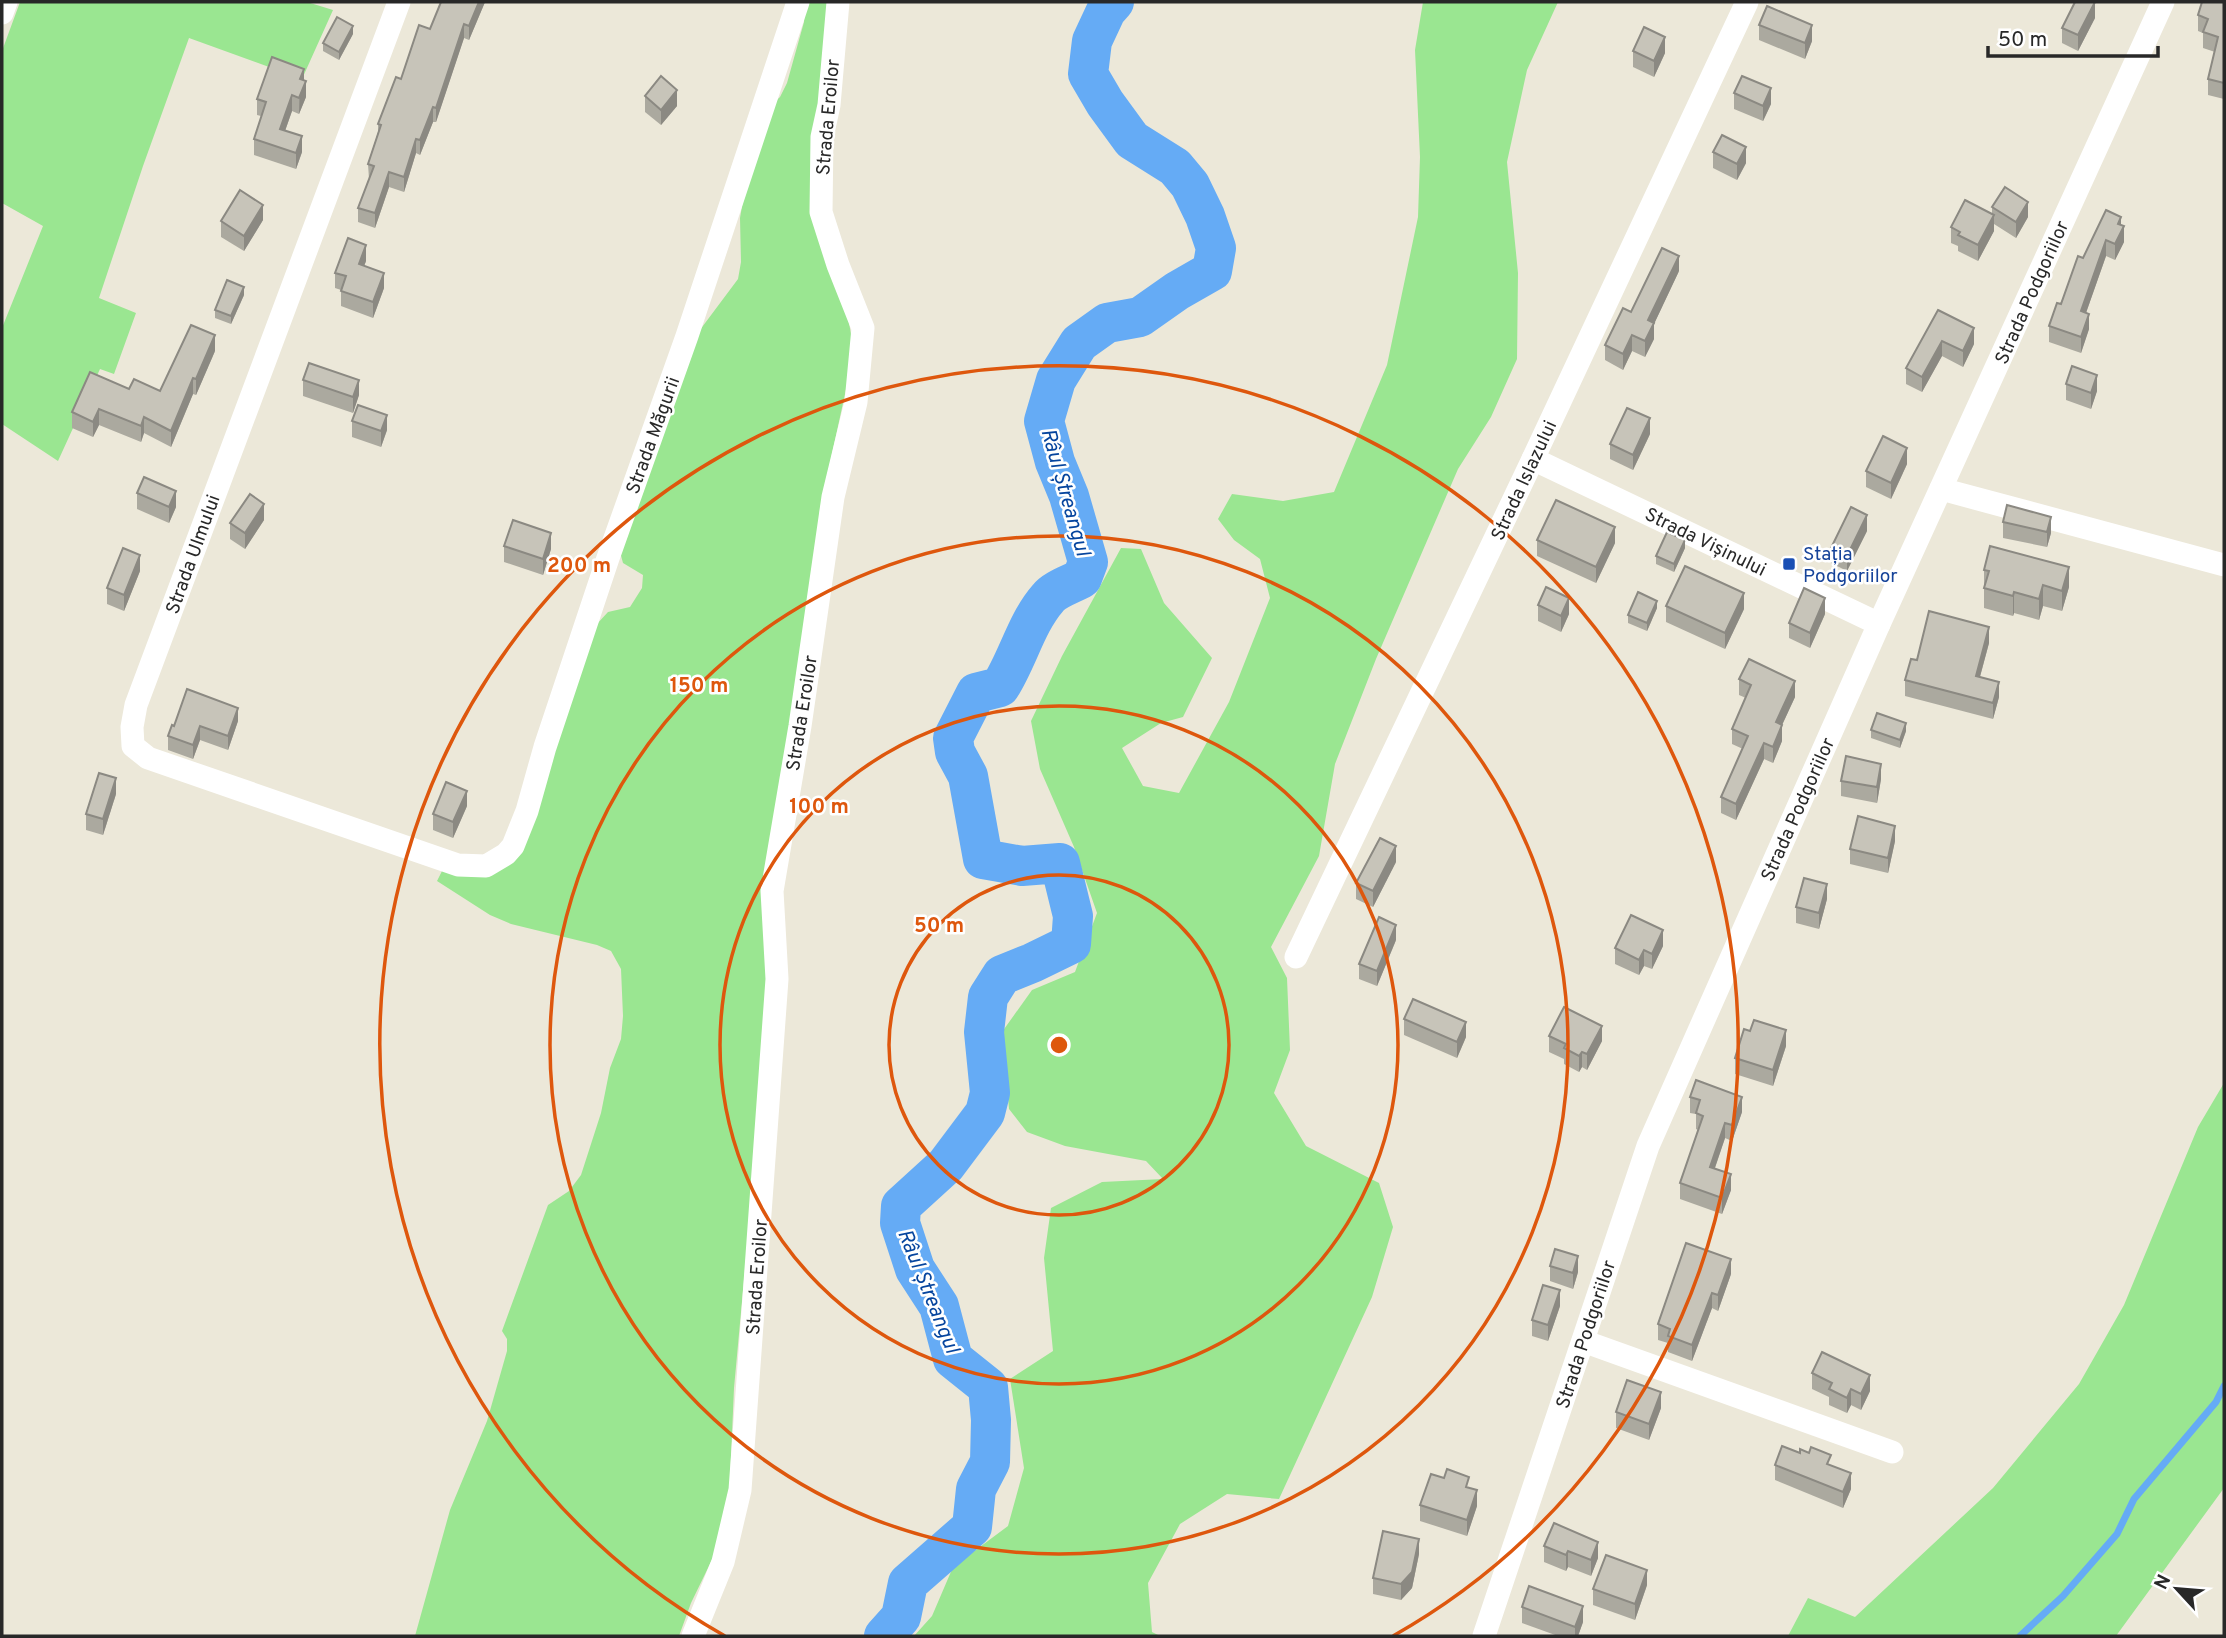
<svg xmlns="http://www.w3.org/2000/svg" width="2226" height="1638" viewBox="0 0 2226 1638" font-family="Overpass,sans-serif">
<style>
.green{fill:#9ae691}
.lines{fill:none;stroke-linecap:round;stroke-linejoin:round}
.stream{stroke:#65abf5;stroke-width:7}
.river{stroke:#65abf5;stroke-width:40}
.street{stroke:#fff;stroke-width:23}
.wall{fill:#aba99f}
.shaded-wall{fill:#8b8982}
.building{fill:#c7c4b9;stroke:#8b8982;stroke-width:2}
.ring{fill:none;stroke:#de570d;stroke-width:3.5}
.transit-dot{fill:#1a4fb4;stroke:#fff;stroke-width:2.5}
.labels{text-anchor:middle;stroke-width:5;stroke-linejoin:round;paint-order:stroke}
.street-label{font-size:19px;fill:#282828;stroke:#fff}
.transit-label{font-size:19px;fill:#164399;stroke:#fff;text-anchor:start}
.water-label{font-size:21px;font-style:italic;fill:#06459e;stroke:#fff}
.centre{fill:#de570d;stroke:#fff;stroke-width:3.5}
.ring-label{font-size:21px;text-anchor:middle;font-weight:bold;fill:#de570d;stroke:#fff;stroke-width:5;stroke-linejoin:round;paint-order:stroke}
</style>
<rect width="100%" height="100%" fill="#ece8d9"/>
<g class="green">
<polygon points="20,2 307,2 333,10 302,79 189,38 143,166 99,298 136,313 114,374 100,369 58,461 2,424 2,328 43,226 2,203 2,51"/>
<polygon points="805,2 832,2 816,133 852,340 850,371 820,509 769,1009 734,1388 730,1480 724,1535 691,1603 679,1636 415,1636 450,1510 487,1421 507,1351 507,1339 502,1331 548,1205 569,1191 581,1175 601,1113 610,1068 621,1039 623,1016 621,969 611,951 597,945 511,924 490,915 437,881 442,871 491,873 596,625 608,612 630,607 642,588 643,575 623,563 620,552 673,366 738,279 741,262 740,218 750,159 767,109 780,97 787,83 804,22"/>
<polygon points="1423,2 1558,2 1527,70 1507,162 1518,273 1517,359 1491,417 1458,469 1376,659 1335,764 1319,856 1271,947 1287,978 1290,1050 1274,1093 1306,1146 1379,1183 1393,1227 1372,1297 1279,1499 1227,1494 1180,1524 1148,1583 1152,1632 1160,1636 914,1636 932,1616 953,1567 1008,1526 1024,1468 1010,1379 1053,1351 1044,1258 1051,1208 1102,1182 1163,1179 1146,1161 1065,1146 1027,1132 1009,1109 1002,1032 1032,990 1075,972 1097,913 1074,847 1040,769 1031,721 1062,656 1121,548 1141,549 1164,603 1212,658 1183,717 1161,723 1122,748 1143,786 1179,793 1229,702 1270,598 1260,559 1234,540 1218,519 1232,494 1283,501 1334,492 1387,365 1418,217 1420,157 1415,50"/>
<polygon points="2224,1083 2224,1488 2116,1636 1788,1636 1808,1598 1855,1617 1993,1488 2079,1384 2124,1305 2198,1127"/>
</g>
<g class="lines">
<polyline class="stream" points="2020,1636 2063,1596 2117,1534 2134,1499 2216,1402 2224,1386"/>
<path class="river" d="M884,1636L901,1617L908,1583L972,1527L976,1489L990,1462L991,1420L988,1387L953,1359L939,1306L915,1269L900,1223L901,1206L946,1165L985,1113L990,1093L984,1032L988,997L1002,975L1032,963L1071,944L1073,916L1060,863L1022,866L983,859L968,776L955,752L953,738L976,693L1000,687C1018,659 1026,623 1048,598C1055,589 1072,584 1082,578L1088,562L1069,496L1055,462L1044,421L1056,380L1079,343L1107,323L1140,317L1177,291L1212,271L1216,248L1205,216L1190,185L1175,167L1132,140L1105,103L1088,74L1092,41L1106,11L1114,2"/>
<g class="street">
<polyline points="399,2 136,705 132,727 133,746 148,758 458,865 486,866 506,854 513,846 527,811 545,747 608,558 687,336 798,2"/>
<polyline points="2,13 6,2"/>
<polyline points="1533,459 1879,624"/>
<polyline points="1941,489 2224,565"/>
<polyline points="1296,957 1533,459 1747,2"/>
<polyline points="1583,1341 1892,1452"/>
<polyline points="693,1636 723,1562 740,1490 777,979 772,891 800,726 833,497 856,402 863,328 838,265 821,212 822,137 829,105 838,2"/>
<polyline points="1484,1636 1648,1146 1879,624 2163,2"/>
</g>
</g>
<g class="wall">
<polygon points="485,2 469,40 464,38 436,122 433,122 420,155 416,153 404,192 389,187 375,228 358,222 358,208 369,179 368,164 378,132 378,124 401,79 430,29"/>
<polygon points="2224,2 2224,99 2208,95 2208,79 2215,52 2203,48 2203,33 2198,31 2198,15"/>
<polygon points="2095,18 2078,51 2062,43 2062,28"/>
<polygon points="1759,25 1812,41 1805,59 1759,40"/>
<polygon points="353,34 339,60 323,51 323,43"/>
<polygon points="1633,51 1665,53 1654,77 1633,67"/>
<polygon points="304,80 306,97 299,114 292,111 285,131 302,152 296,169 254,155 254,139 261,116 257,115 257,99"/>
<polygon points="1734,93 1771,104 1763,121 1734,109"/>
<polygon points="645,96 677,106 661,125 645,112"/>
<polygon points="1713,152 1746,163 1737,180 1713,168"/>
<polygon points="1992,207 2028,217 2016,238 1994,224 1994,231 1978,261 1958,251 1958,246 1951,243 1951,227 1992,214"/>
<polygon points="263,220 244,251 221,237 221,221"/>
<polygon points="2121,225 2124,242 2115,260 2106,256 2086,313 2089,329 2081,353 2049,342 2049,326 2083,258"/>
<polygon points="366,261 364,266 384,288 373,318 341,306 341,290 335,288 335,273"/>
<polygon points="1679,271 1654,324 1654,339 1645,357 1632,351 1623,370 1605,360 1605,345 1631,312"/>
<polygon points="244,295 231,324 215,318 215,310"/>
<polygon points="1938,310 1974,344 1963,367 1942,356 1922,392 1906,384 1906,368"/>
<polygon points="215,351 196,395 193,394 171,447 144,433 141,442 99,425 93,437 72,428 72,412 129,389 160,391"/>
<polygon points="303,380 359,395 353,413 303,396"/>
<polygon points="2066,384 2097,391 2091,409 2066,400"/>
<polygon points="352,421 387,430 381,447 352,437"/>
<polygon points="1650,434 1633,470 1610,459 1610,444"/>
<polygon points="1907,464 1891,499 1866,487 1866,471"/>
<polygon points="137,493 176,507 169,523 137,509"/>
<polygon points="2007,505 2051,533 2047,547 2003,538 2003,522"/>
<polygon points="264,520 245,549 230,539 230,523"/>
<polygon points="1867,531 1847,571 1831,563 1831,548"/>
<polygon points="1537,540 1615,543 1596,583 1537,556"/>
<polygon points="504,546 551,549 543,575 504,562"/>
<polygon points="1685,548 1674,572 1656,564 1656,556"/>
<polygon points="1984,570 2069,587 2062,611 2043,606 2039,620 2014,613 2013,616 1984,608"/>
<polygon points="140,571 124,611 107,604 107,588"/>
<polygon points="1538,605 1569,614 1561,632 1538,621"/>
<polygon points="1666,606 1744,609 1725,649 1666,622"/>
<polygon points="1657,608 1647,631 1628,623 1628,615"/>
<polygon points="1825,614 1810,648 1789,638 1789,623"/>
<polygon points="1989,643 1980,677 1999,697 1993,719 1905,696 1905,680 1917,660"/>
<polygon points="1739,679 1795,697 1782,725 1782,741 1773,763 1764,759 1736,820 1721,813 1721,797 1743,749 1732,744 1732,729 1746,698 1739,695"/>
<polygon points="238,721 228,750 200,740 193,759 168,750 168,736 174,726"/>
<polygon points="1871,730 1906,731 1900,748 1871,738"/>
<polygon points="1881,779 1877,803 1841,796 1841,781"/>
<polygon points="116,794 103,835 86,830 86,814"/>
<polygon points="467,806 453,838 433,830 433,814"/>
<polygon points="1895,841 1888,873 1850,864 1850,849"/>
<polygon points="1396,862 1373,907 1356,899 1356,883"/>
<polygon points="1827,899 1819,929 1796,923 1796,907"/>
<polygon points="1396,940 1377,986 1359,979 1359,964"/>
<polygon points="1663,946 1652,969 1644,966 1639,975 1615,964 1615,948"/>
<polygon points="1404,1019 1466,1037 1457,1058 1404,1035"/>
<polygon points="1750,1031 1786,1046 1773,1086 1735,1074 1735,1058"/>
<polygon points="1549,1036 1602,1041 1587,1070 1582,1067 1579,1072 1564,1064 1564,1059 1549,1052"/>
<polygon points="1690,1097 1742,1112 1732,1141 1725,1138 1715,1168 1731,1190 1722,1214 1680,1199 1680,1183 1698,1130 1696,1129 1696,1114 1690,1113"/>
<polygon points="1550,1266 1578,1272 1573,1289 1550,1281"/>
<polygon points="1731,1274 1718,1311 1712,1308 1692,1361 1668,1352 1668,1343 1658,1340 1658,1324"/>
<polygon points="1560,1306 1548,1341 1532,1336 1532,1320"/>
<polygon points="1812,1373 1870,1391 1861,1410 1851,1405 1847,1413 1829,1405 1829,1397 1812,1389"/>
<polygon points="1661,1408 1649,1440 1616,1428 1616,1412"/>
<polygon points="1775,1465 1831,1465 1851,1489 1843,1508 1775,1480"/>
<polygon points="1469,1488 1477,1506 1467,1536 1420,1521 1420,1505"/>
<polygon points="1544,1546 1598,1558 1591,1576 1568,1567 1566,1571 1544,1562"/>
<polygon points="1419,1554 1412,1588 1401,1600 1373,1594 1373,1578"/>
<polygon points="1647,1585 1635,1620 1593,1605 1593,1589"/>
<polygon points="1522,1607 1583,1622 1578,1636 1558,1636 1522,1623"/>
</g>
<g class="shaded-wall">
<polygon points="479,2 485,2 469,40 469,26"/>
<polygon points="2095,2 2095,18 2078,51 2078,35"/>
<polygon points="464,24 464,38 436,122 436,108"/>
<polygon points="1812,25 1812,41 1805,59 1805,43"/>
<polygon points="353,26 353,34 339,60 339,52"/>
<polygon points="1665,37 1665,53 1654,77 1654,61"/>
<polygon points="304,69 304,85 306,81 306,97 299,114 300,79"/>
<polygon points="1771,88 1771,104 1763,121 1763,106"/>
<polygon points="677,90 677,106 661,125 661,110"/>
<polygon points="292,95 292,111 280,145 280,129"/>
<polygon points="433,107 433,122 420,155 420,140"/>
<polygon points="302,136 302,152 296,169 296,153"/>
<polygon points="416,139 416,153 404,192 404,177"/>
<polygon points="1746,147 1746,163 1737,180 1737,164"/>
<polygon points="389,172 389,187 375,228 375,213"/>
<polygon points="2028,202 2028,217 2016,238 2016,222"/>
<polygon points="263,205 263,220 244,251 244,236"/>
<polygon points="1994,215 1994,231 1978,261 1978,245"/>
<polygon points="2121,217 2121,231 2124,226 2124,242 2115,260 2115,244 2118,224"/>
<polygon points="2106,240 2106,256 2081,327 2081,311"/>
<polygon points="366,245 366,261 359,279 359,264"/>
<polygon points="1679,256 1679,271 1654,324 1654,339 1645,357 1645,341 1648,320"/>
<polygon points="384,273 384,288 373,318 373,302"/>
<polygon points="244,287 244,295 231,324 231,316"/>
<polygon points="2089,314 2089,329 2081,353 2081,337"/>
<polygon points="1974,328 1974,344 1963,367 1963,351"/>
<polygon points="215,335 215,351 196,395 196,379"/>
<polygon points="1632,335 1632,351 1623,370 1623,354"/>
<polygon points="1942,341 1942,356 1922,392 1922,377"/>
<polygon points="2097,375 2097,391 2091,409 2091,393"/>
<polygon points="193,378 193,394 171,447 171,431"/>
<polygon points="359,380 359,395 353,413 353,397"/>
<polygon points="99,409 99,425 93,437 93,422"/>
<polygon points="387,415 387,430 381,447 381,431"/>
<polygon points="144,417 144,433 141,442 141,426"/>
<polygon points="1650,418 1650,434 1633,470 1633,455"/>
<polygon points="1907,448 1907,464 1891,499 1891,483"/>
<polygon points="176,491 176,507 169,523 169,507"/>
<polygon points="264,504 264,520 245,549 245,533"/>
<polygon points="1867,515 1867,531 1847,571 1847,556"/>
<polygon points="2051,517 2051,533 2047,547 2047,532"/>
<polygon points="1615,527 1615,543 1596,583 1596,567"/>
<polygon points="551,533 551,549 543,575 543,559"/>
<polygon points="1685,540 1685,548 1674,572 1674,564"/>
<polygon points="140,555 140,571 124,611 124,595"/>
<polygon points="2069,567 2069,587 2062,611 2062,591"/>
<polygon points="2043,585 2043,606 2039,620 2039,599"/>
<polygon points="2014,592 2014,613 2013,616 2013,596"/>
<polygon points="1744,593 1744,609 1725,649 1725,633"/>
<polygon points="1569,598 1569,614 1561,632 1561,616"/>
<polygon points="1825,598 1825,614 1810,648 1810,633"/>
<polygon points="1657,601 1657,608 1647,631 1647,623"/>
<polygon points="1989,627 1989,643 1976,691 1976,676"/>
<polygon points="1795,681 1795,697 1776,738 1776,722"/>
<polygon points="1999,682 1999,697 1993,719 1993,703"/>
<polygon points="238,708 238,721 228,750 228,736"/>
<polygon points="1906,723 1906,731 1900,748 1900,740"/>
<polygon points="1782,725 1782,741 1773,763 1773,747"/>
<polygon points="200,726 200,740 193,759 193,745"/>
<polygon points="1764,743 1764,759 1736,820 1736,804"/>
<polygon points="1881,764 1881,779 1877,803 1877,787"/>
<polygon points="116,778 116,794 103,835 103,819"/>
<polygon points="467,791 467,806 453,838 453,822"/>
<polygon points="1895,826 1895,841 1888,873 1888,858"/>
<polygon points="1396,846 1396,862 1373,907 1373,891"/>
<polygon points="1827,884 1827,899 1819,929 1819,913"/>
<polygon points="1396,925 1396,940 1377,986 1377,971"/>
<polygon points="1663,930 1663,946 1652,969 1652,954"/>
<polygon points="1644,950 1644,966 1639,975 1639,960"/>
<polygon points="1466,1022 1466,1037 1457,1058 1457,1042"/>
<polygon points="1602,1026 1602,1041 1587,1070 1587,1054"/>
<polygon points="1786,1030 1786,1046 1773,1086 1773,1070"/>
<polygon points="1582,1052 1582,1067 1579,1072 1579,1056"/>
<polygon points="1742,1097 1742,1112 1732,1141 1732,1125"/>
<polygon points="1725,1123 1725,1138 1710,1182 1710,1167"/>
<polygon points="1731,1174 1731,1190 1722,1214 1722,1198"/>
<polygon points="1578,1256 1578,1272 1573,1289 1573,1273"/>
<polygon points="1731,1259 1731,1274 1718,1311 1718,1295"/>
<polygon points="1560,1290 1560,1306 1548,1341 1548,1325"/>
<polygon points="1712,1293 1712,1308 1692,1361 1692,1345"/>
<polygon points="1870,1375 1870,1391 1861,1410 1861,1394"/>
<polygon points="1851,1389 1851,1405 1847,1413 1847,1398"/>
<polygon points="1661,1392 1661,1408 1649,1440 1649,1424"/>
<polygon points="1851,1473 1851,1489 1843,1508 1843,1492"/>
<polygon points="1477,1490 1477,1506 1467,1536 1467,1520"/>
<polygon points="1419,1539 1419,1554 1412,1588 1401,1600 1401,1584"/>
<polygon points="1598,1542 1598,1558 1591,1576 1591,1560"/>
<polygon points="1568,1551 1568,1567 1566,1571 1566,1555"/>
<polygon points="1647,1570 1647,1585 1635,1620 1635,1604"/>
<polygon points="1583,1606 1583,1622 1578,1636 1575,1636 1575,1627"/>
</g>
<g class="building">
<polygon points="441,2 479,2 469,26 464,24 436,108 433,107 420,140 416,139 404,177 389,172 375,213 358,208 374,166 368,164 381,125 378,124 396,77 401,79 419,25 430,29"/>
<polygon points="2075,2 2095,2 2078,35 2062,28"/>
<polygon points="2202,2 2224,2 2224,83 2208,79 2218,37 2203,32 2208,19 2198,15"/>
<polygon points="1767,6 1812,25 1805,43 1759,25"/>
<polygon points="337,17 353,26 339,52 323,43"/>
<polygon points="1644,27 1665,37 1654,61 1633,51"/>
<polygon points="272,57 304,69 300,79 306,81 299,98 292,95 280,129 302,136 296,153 254,139 266,102 257,99"/>
<polygon points="661,76 677,90 661,110 645,96"/>
<polygon points="1742,76 1771,88 1763,106 1734,93"/>
<polygon points="1722,135 1746,147 1737,164 1713,152"/>
<polygon points="2005,187 2028,202 2016,222 1992,207"/>
<polygon points="240,190 263,205 244,236 221,221"/>
<polygon points="1965,200 1994,215 1978,245 1958,235 1960,232 1951,227"/>
<polygon points="2106,210 2121,217 2118,224 2124,226 2115,244 2106,240 2081,311 2089,314 2081,337 2049,326 2057,303 2061,304 2078,256 2083,258"/>
<polygon points="348,238 366,245 359,264 384,273 373,302 341,291 346,276 335,273"/>
<polygon points="1662,248 1679,256 1648,320 1654,323 1645,341 1632,335 1623,354 1605,345 1623,308 1631,312"/>
<polygon points="227,280 244,287 231,316 215,310"/>
<polygon points="1938,310 1974,328 1963,351 1942,341 1922,377 1906,368"/>
<polygon points="191,325 215,335 196,379 193,378 171,431 144,417 141,426 99,409 93,422 72,412 90,372 129,389 134,379 160,391"/>
<polygon points="309,363 359,380 353,397 303,380"/>
<polygon points="2072,366 2097,375 2091,393 2066,384"/>
<polygon points="358,405 387,415 381,431 352,421"/>
<polygon points="1627,408 1650,418 1633,455 1610,444"/>
<polygon points="1883,436 1907,448 1891,483 1866,471"/>
<polygon points="144,477 176,491 169,507 137,493"/>
<polygon points="250,494 264,504 245,533 230,523"/>
<polygon points="1556,500 1615,527 1596,567 1537,540"/>
<polygon points="2007,505 2051,517 2047,532 2003,522"/>
<polygon points="1851,507 1867,515 1847,556 1831,548"/>
<polygon points="513,520 551,533 543,559 504,546"/>
<polygon points="1667,532 1685,540 1674,564 1656,556"/>
<polygon points="1990,546 2069,567 2062,591 2043,585 2039,599 2014,592 2013,596 1984,588 1989,571 1984,570"/>
<polygon points="123,548 140,555 124,595 107,588"/>
<polygon points="1685,566 1744,593 1725,633 1666,606"/>
<polygon points="1546,587 1569,598 1561,616 1538,605"/>
<polygon points="1804,588 1825,598 1810,633 1789,623"/>
<polygon points="1638,592 1657,601 1647,623 1628,615"/>
<polygon points="1929,611 1989,627 1976,676 1999,682 1993,703 1905,680 1911,659 1917,660"/>
<polygon points="1749,659 1795,681 1776,722 1782,725 1773,747 1764,743 1736,804 1721,797 1748,736 1732,729 1751,685 1739,679"/>
<polygon points="187,689 238,708 228,736 200,726 193,745 168,736 172,725 174,726"/>
<polygon points="1877,713 1906,723 1900,740 1871,730"/>
<polygon points="1846,756 1881,764 1877,787 1841,781"/>
<polygon points="99,773 116,778 103,819 86,814"/>
<polygon points="446,782 467,791 453,822 433,814"/>
<polygon points="1858,816 1895,826 1888,858 1850,849"/>
<polygon points="1380,838 1396,846 1373,891 1356,883"/>
<polygon points="1804,878 1827,884 1819,913 1796,907"/>
<polygon points="1631,915 1663,930 1652,954 1644,950 1639,960 1615,948"/>
<polygon points="1379,917 1396,925 1377,971 1359,964"/>
<polygon points="1413,999 1466,1022 1457,1042 1404,1019"/>
<polygon points="1564,1007 1602,1026 1587,1054 1582,1052 1579,1056 1564,1048 1566,1044 1549,1036"/>
<polygon points="1754,1020 1786,1030 1773,1070 1735,1058 1744,1029 1750,1031"/>
<polygon points="1696,1080 1742,1097 1732,1125 1725,1123 1710,1167 1731,1174 1722,1198 1680,1183 1703,1116 1696,1113 1700,1100 1690,1097"/>
<polygon points="1686,1243 1731,1259 1718,1295 1712,1293 1692,1345 1668,1336 1670,1329 1658,1324"/>
<polygon points="1555,1249 1578,1256 1573,1273 1550,1266"/>
<polygon points="1543,1285 1560,1290 1548,1325 1532,1320"/>
<polygon points="1822,1352 1870,1375 1861,1394 1851,1389 1847,1398 1829,1389 1832,1383 1812,1373"/>
<polygon points="1627,1380 1661,1392 1649,1424 1616,1412"/>
<polygon points="1782,1446 1800,1453 1800,1449 1809,1453 1811,1447 1831,1455 1827,1464 1851,1473 1843,1492 1775,1465"/>
<polygon points="1447,1469 1469,1477 1466,1487 1477,1490 1467,1520 1420,1505 1431,1474 1444,1478"/>
<polygon points="1554,1523 1598,1542 1591,1560 1568,1551 1566,1555 1544,1546"/>
<polygon points="1383,1531 1419,1539 1412,1572 1401,1584 1373,1578"/>
<polygon points="1606,1555 1647,1570 1635,1604 1593,1589"/>
<polygon points="1529,1586 1583,1606 1575,1627 1522,1607"/>
</g>
<g class="ring">
<circle cx="1059" cy="1045" r="170"/>
<circle cx="1059" cy="1045" r="339"/>
<circle cx="1059" cy="1045" r="509"/>
<path d="M725 1636A679 679 0 1 1 1393 1636"/>
</g>
<rect class="transit-dot" x="1782" y="557" width="14" height="14" rx="3.5"/>
<g class="labels">
<g class="street-label">
<text transform="translate(827 117) rotate(-85)" y="7">Strada Eroilor</text>
<text transform="translate(2031 292) rotate(-66)" y="7">Strada Podgoriilor</text>
<text transform="translate(652 435) rotate(-70)" y="7">Strada Măgurii</text>
<text transform="translate(1523 480) rotate(-65)" y="7">Strada Islazului</text>
<text transform="translate(1706 541) rotate(26)" y="7">Strada Vișinului</text>
<text transform="translate(192 554) rotate(-70)" y="7">Strada Ulmului</text>
<text transform="translate(801 713) rotate(-81)" y="7">Strada Eroilor</text>
<text transform="translate(1797 809) rotate(-66)" y="7">Strada Podgoriilor</text>
<text transform="translate(756 1277) rotate(-86)" y="7">Strada Eroilor</text>
<text transform="translate(1585 1334) rotate(-72)" y="7">Strada Podgoriilor</text>
</g>
<g class="transit-label">
<text x="1803" y="560">Stația<tspan x="1803" dy="22">Podgoriilor</tspan></text>
</g>
<g class="water-label">
<text transform="translate(1066 492) rotate(74)" y="7">Râul Ștreangul</text>
<text transform="translate(929 1291) rotate(68)" y="7">Râul Ștreangul</text>
</g>
</g>
<circle cx="1059" cy="1045" r="10" class="centre"/>
<g class="ring-label">
<text x="579" y="572">200 m</text>
<text x="699" y="692">150 m</text>
<text x="819" y="813">100 m</text>
<text x="939" y="932">50 m</text>
</g>
<rect width="2226" height="1638" fill="none" stroke="#282828" stroke-width="7"/>
<g transform="translate(2177 1589) rotate(296)" stroke="#ffffff" stroke-width="5" paint-order="stroke">
<path d="M0-5L12 26L0 18L-12 26Z" fill="#282828"/>
<text y="-10" font-size="19" font-weight="bold" text-anchor="middle" fill="#282828">N</text>
</g>
<path d="M1988 46v10h170v-10" fill="none" stroke="#282828" stroke-width="3.5"/>
<text x="1998" y="46" font-size="21" fill="#282828" stroke="#ffffff" stroke-width="5" paint-order="stroke">50 m</text>
</svg>
